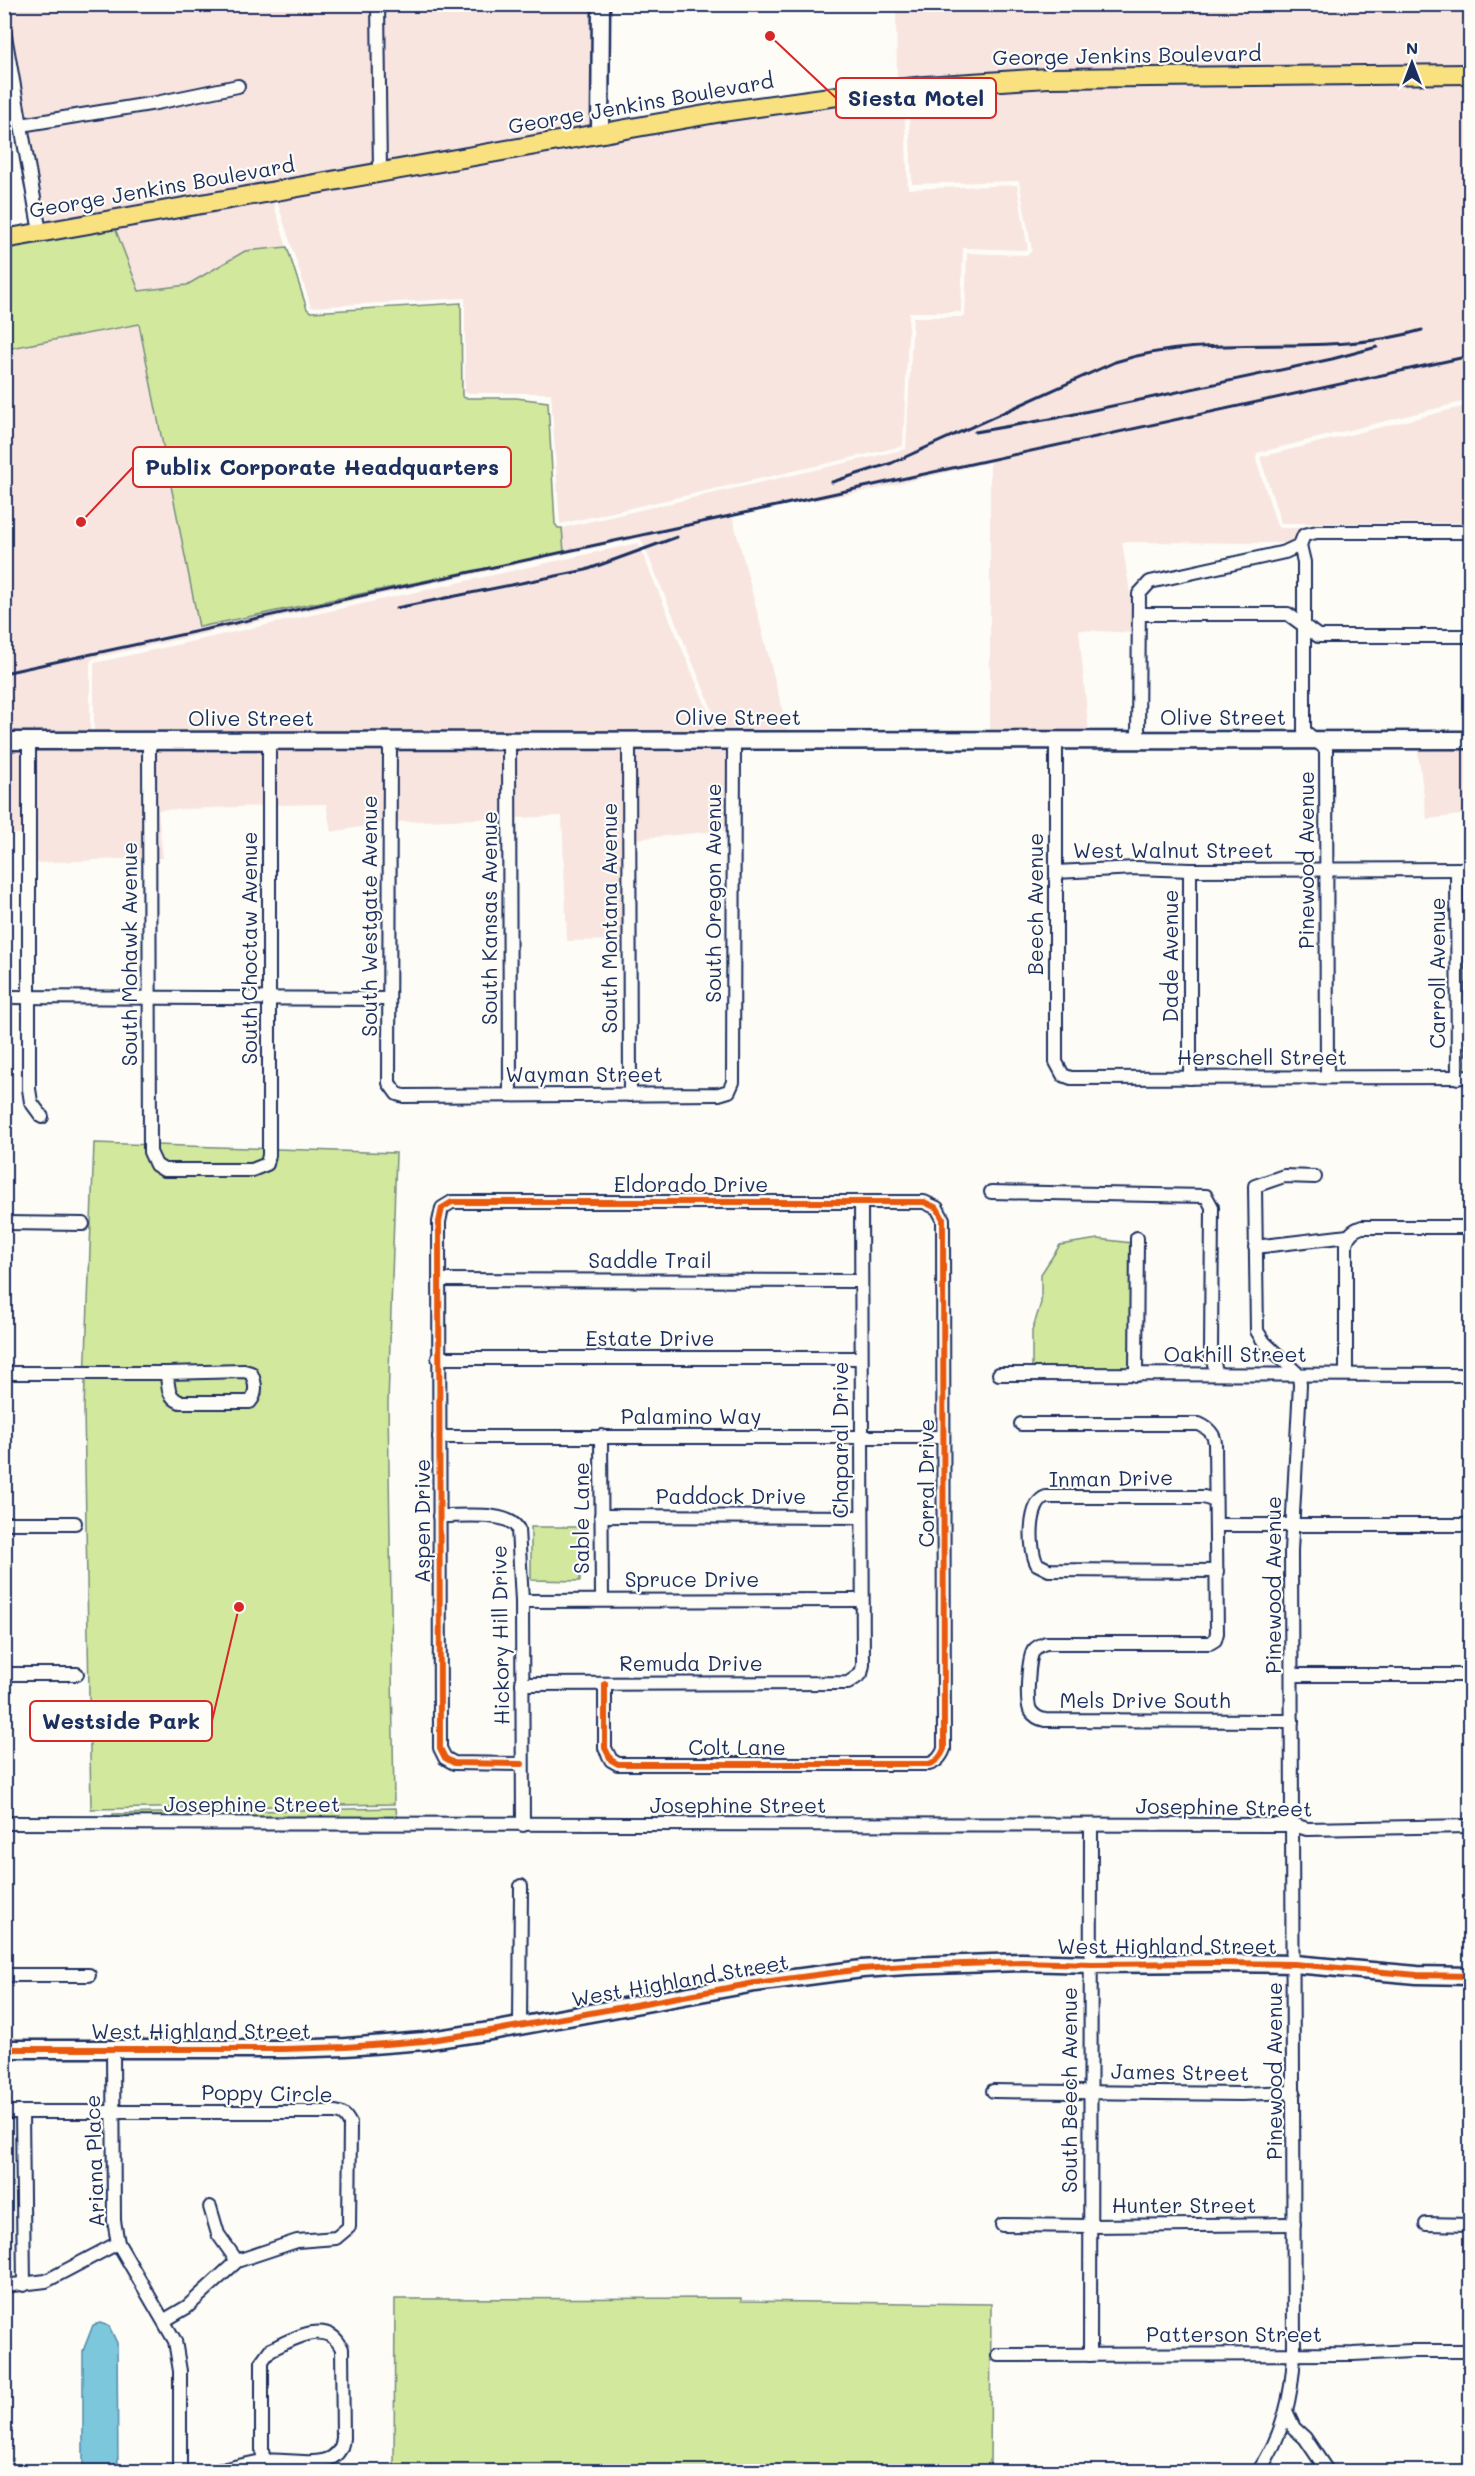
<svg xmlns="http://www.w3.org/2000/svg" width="1475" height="2476" viewBox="0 0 1475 2476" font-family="Mali,sans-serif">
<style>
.built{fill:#f8e5e0}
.green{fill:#d2e89d;stroke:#768c7e;stroke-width:1.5}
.water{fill:#7cc7db;stroke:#558aa9;stroke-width:1.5}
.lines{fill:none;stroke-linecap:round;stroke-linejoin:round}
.street-casing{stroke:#1b2f5e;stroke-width:16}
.secondary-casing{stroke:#1b2f5e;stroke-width:21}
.primary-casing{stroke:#1b2f5e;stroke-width:22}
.street{stroke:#fdfcf7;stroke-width:12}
.secondary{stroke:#fdfcf7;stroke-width:16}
.primary{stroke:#fae180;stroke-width:18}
.rail{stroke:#1b2f5e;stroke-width:3}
.cycleway-casing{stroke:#fdfcf7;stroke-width:10}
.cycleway{stroke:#e8590c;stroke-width:6}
.labels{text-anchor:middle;stroke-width:4.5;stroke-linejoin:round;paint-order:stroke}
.street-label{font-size:21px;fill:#1b2f5e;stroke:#fdfcf7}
.leader{fill:none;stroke:#d62828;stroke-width:2}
.callout-dot{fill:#d62828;stroke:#fdfcf7;stroke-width:2}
.callout{fill:#fdfcf7;stroke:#d62828;stroke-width:2}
.callout-label{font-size:22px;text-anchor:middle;font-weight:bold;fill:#1b2f5e}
</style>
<rect width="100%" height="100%" fill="#fdfcf7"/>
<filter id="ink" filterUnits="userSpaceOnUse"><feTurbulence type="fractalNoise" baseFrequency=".0167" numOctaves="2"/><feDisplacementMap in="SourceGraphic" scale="12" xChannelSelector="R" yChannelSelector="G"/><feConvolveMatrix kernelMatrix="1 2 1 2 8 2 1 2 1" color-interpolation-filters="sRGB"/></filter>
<g filter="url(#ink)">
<g class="built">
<polygon points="5,5 373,5 374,168 49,225 33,165 27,130 157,109 244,91 242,80 25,119"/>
<polygon points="383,5 595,5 594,128 385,166"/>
<polygon points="896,5 1470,5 1470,68 897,83"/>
<polygon points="1470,80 1470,400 1257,453 1256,459 1277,526 1281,528 1306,528 1301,531 1291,543 1122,542 1134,618 1134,633 1079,630 1089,734 990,734 990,462 872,490 732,515 789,735 722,733 642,541 639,538 93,658 90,663 90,734 5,736 5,349 139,324 200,626 564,552 562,528 906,449 913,317 961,317 965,315 967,253 1028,255 1032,250 1019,181 912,184 908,93 981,87"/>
<polygon points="904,95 908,189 1017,185 1028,250 963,248 961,312 909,312 903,446 560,524 551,393 465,393 465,298 311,307 276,198 680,126"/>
<polygon points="272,199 287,247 245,251 187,285 139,291 115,228"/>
<polygon points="1470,405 1470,523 1281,523 1260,457"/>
<polygon points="638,543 718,735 94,732 94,663"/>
<polygon points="1417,745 1470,745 1470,814 1427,819"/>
<polygon points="384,746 384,823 331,832 326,804 274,805 274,747"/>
<polygon points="395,746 504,747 504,818 395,822"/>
<polygon points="624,746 624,940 567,941 562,816 515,818 514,747"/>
<polygon points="634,746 728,747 728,830 634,839"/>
<rect x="5" y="747" width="19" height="87"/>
<polygon points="34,747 144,747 144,858 34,863"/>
<polygon points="154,747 264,747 264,806 158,810 163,858 154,858"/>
</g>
<g class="green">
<polygon points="115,228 139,291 187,285 245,251 287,247 307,309 311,312 461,303 462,396 465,398 516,398 548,402 555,524 558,528 562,528 564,552 199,627 139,324 5,349 5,246"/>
<polygon points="94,1143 396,1153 388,1404 394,1804 91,1809 84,1409"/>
<polygon points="1098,1239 1132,1243 1131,1369 1032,1369 1032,1331 1041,1303 1041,1274 1060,1245"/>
<polygon points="531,1527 580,1527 580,1581 531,1580"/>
<polygon points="396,1808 397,1819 113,1818 113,1814"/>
<polygon points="741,2298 741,2301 991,2304 990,2471 394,2471 395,2299"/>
</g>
<polygon class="water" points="100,2323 109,2326 117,2343 118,2471 83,2471 83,2351 93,2325"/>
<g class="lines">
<g class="street-casing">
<g id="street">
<polyline points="378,4 380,172"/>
<polyline points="4,30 40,232"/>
<polyline points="21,125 156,103 238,86"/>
<polyline points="1300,545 1304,562 1304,731 1326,749 1327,1077"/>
<polyline points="1139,614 1288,614 1318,636 1470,636"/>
<polyline points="1056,740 1056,1062 1063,1075 1071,1078 1470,1077"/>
<polyline points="1138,740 1139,594 1150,582 1285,552 1300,545 1304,535 1317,532 1470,532"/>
<polyline points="390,741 389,1083 397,1094 404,1096 719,1094 729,1091 733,1082 734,741"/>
<polyline points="629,741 630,1095"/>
<polyline points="29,742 29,1089 31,1102 42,1117"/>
<polyline points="149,742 150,1152 156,1165 164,1170 252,1170 267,1164 269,1155 269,741"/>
<polyline points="509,742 510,1095"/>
<polyline points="1457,869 1458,1078"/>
<polyline points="1190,870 1190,1078"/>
<polyline points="1056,872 1136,868 1190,870 1470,869"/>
<polyline points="4,997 389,999"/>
<polyline points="991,1192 1206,1196 1212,1207 1211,1354 1217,1374"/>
<polyline points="4,1223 83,1224"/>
<polyline points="1255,1247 1348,1236"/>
<polyline points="439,1280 860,1281"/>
<polyline points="438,1358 861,1358"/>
<path d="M4,1373H167L244,1371L251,1373C256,1383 257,1394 250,1402H180C167,1397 168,1385 167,1373"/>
<polyline points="999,1374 1470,1375"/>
<path d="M1346,1374V1243C1349,1234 1353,1230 1362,1227H1470"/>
<polyline points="1136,1375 1137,1238"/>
<path d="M1021,1424H1199C1208,1428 1214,1433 1215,1443L1217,1633L1215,1640L1210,1643H1046C1041,1645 1037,1646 1034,1650C1028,1657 1026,1701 1030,1710C1034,1716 1039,1719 1045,1720L1292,1721"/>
<polyline points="601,1436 602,1600"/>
<polyline points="439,1437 943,1437"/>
<path d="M1215,1501L1204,1497H1046C1028,1503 1029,1550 1037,1564L1049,1570L1217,1571"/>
<path d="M439,1516C459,1517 508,1510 518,1529L522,1601L523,1825"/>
<polyline points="601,1516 861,1517"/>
<polyline points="4,1523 75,1523"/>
<polyline points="1216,1525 1470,1525"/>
<polyline points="522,1601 862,1600"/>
<polyline points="4,1674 77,1674"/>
<polyline points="1292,1675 1470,1675"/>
<polyline points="522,1684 848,1683 861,1674 863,1665 861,1202"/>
<path d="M522,1764L454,1763L445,1758L440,1748L439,1222L442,1208L452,1202H924L937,1208L943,1219L944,1749C941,1757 937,1762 929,1764H618L611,1760L605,1748V1684"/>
<polyline points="4,1823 1294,1825 1307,1829 1470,1826"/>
<polyline points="4,1975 89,1975"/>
<polyline points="520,2026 521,1886"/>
<polyline points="113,2049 114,2221 118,2243 175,2341 180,2371 180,2472"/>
<polyline points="993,2091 1242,2094 1294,2092"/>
<path d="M4,2112H335C343,2113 346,2116 350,2124L349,2227L336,2238L297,2241L237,2261L187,2307L165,2320"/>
<polyline points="22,2112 24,2285"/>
<polyline points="210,2207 218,2234 237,2261"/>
<polyline points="1426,2224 1470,2225"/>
<polyline points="1002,2225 1089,2226 1294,2224"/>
<polyline points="4,2286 46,2281 118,2243"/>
<polyline points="998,2355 1353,2354 1411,2351 1470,2351"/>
<polyline points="1090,2355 1091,1826"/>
<polyline points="1287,2413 1294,2428 1305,2438 1328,2472"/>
<path d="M213,2472C230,2468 247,2464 264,2461C288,2457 340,2476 343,2438L342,2349C328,2317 291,2340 270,2350L262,2361V2450L264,2461"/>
<path d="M1258,2472C1283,2436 1292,2397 1294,2354L1291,1551L1300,1385L1299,1375L1264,1342L1257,1331L1255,1186L1284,1176L1315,1177"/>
</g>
</g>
<g class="secondary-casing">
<g id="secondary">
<polyline points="600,133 601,4"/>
<polyline points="4,741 1470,740"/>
<polyline points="4,2049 284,2049 346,2047 424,2041 497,2030 755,1983 862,1969 906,1966 1021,1962 1091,1964 1213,1963 1294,1964 1417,1975 1470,1976"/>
</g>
</g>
<g class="primary-casing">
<polyline id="primary" points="4,239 722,112 859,93 925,86 1048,78 1470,74"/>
</g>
<use href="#street" class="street"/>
<use href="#secondary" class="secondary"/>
<use href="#primary" class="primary"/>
<g class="rail">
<polyline points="975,432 1056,418 1332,359 1377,347"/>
<path d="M832,482L892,463L1115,362C1214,330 1322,360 1422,330"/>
<polyline points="396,608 586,570 677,537"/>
<polyline points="4,673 1470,356"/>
</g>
<g class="cycleway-casing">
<g id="cycleway">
<path d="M522,1764L454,1763L445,1758L440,1748L439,1222L442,1208L452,1202H924L937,1208L943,1219L944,1749C941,1757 937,1762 929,1764H618L611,1760L605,1748V1684"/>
<polyline points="4,2049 284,2049 346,2047 424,2041 497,2030 755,1983 862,1969 906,1966 1021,1962 1091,1964 1213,1963 1294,1964 1417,1975 1470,1976"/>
</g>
</g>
<use href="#cycleway" class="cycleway"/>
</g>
</g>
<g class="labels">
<g class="street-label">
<text transform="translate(1127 56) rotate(-1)" y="7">George Jenkins Boulevard</text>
<text transform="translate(641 104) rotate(-10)" y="7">George Jenkins Boulevard</text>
<text transform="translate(162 188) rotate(-10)" y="7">George Jenkins Boulevard</text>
<text x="738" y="725">Olive Street</text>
<text x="1223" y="725">Olive Street</text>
<text x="251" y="726">Olive Street</text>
<text x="1173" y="858">West Walnut Street</text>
<text transform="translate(1307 860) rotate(-90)" y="7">Pinewood Avenue</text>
<text transform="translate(714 893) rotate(-90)" y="7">South Oregon Avenue</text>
<text transform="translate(1036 904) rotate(-90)" y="7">Beech Avenue</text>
<text transform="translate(370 916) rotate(-90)" y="7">South Westgate Avenue</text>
<text transform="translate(490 918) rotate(-90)" y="7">South Kansas Avenue</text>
<text transform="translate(610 918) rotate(-90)" y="7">South Montana Avenue</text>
<text transform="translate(250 948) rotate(-90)" y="7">South Choctaw Avenue</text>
<text transform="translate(130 954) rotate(-90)" y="7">South Mohawk Avenue</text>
<text transform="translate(1171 956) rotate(-90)" y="7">Dade Avenue</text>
<text transform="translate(1438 973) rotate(-90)" y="7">Carroll Avenue</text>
<text x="1262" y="1065">Herschell Street</text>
<text x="584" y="1082">Wayman Street</text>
<text x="691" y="1192">Eldorado Drive</text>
<text x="650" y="1268">Saddle Trail</text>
<text x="650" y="1346">Estate Drive</text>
<text x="1235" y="1362">Oakhill Street</text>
<text x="691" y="1424">Palamino Way</text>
<text transform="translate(841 1440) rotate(-90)" y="7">Chaparal Drive</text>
<text transform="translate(1111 1479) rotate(-1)" y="7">Inman Drive</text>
<text transform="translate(927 1483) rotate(-90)" y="7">Corral Drive</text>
<text x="731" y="1504">Paddock Drive</text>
<text transform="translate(582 1518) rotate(-90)" y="7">Sable Lane</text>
<text transform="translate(423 1521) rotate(-90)" y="7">Aspen Drive</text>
<text x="692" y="1587">Spruce Drive</text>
<text transform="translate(1274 1585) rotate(-90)" y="7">Pinewood Avenue</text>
<text transform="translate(501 1635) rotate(-91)" y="7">Hickory Hill Drive</text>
<text x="691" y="1671">Remuda Drive</text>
<text x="1145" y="1708">Mels Drive South</text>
<text x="737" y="1755">Colt Lane</text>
<text x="252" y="1812">Josephine Street</text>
<text x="738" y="1813">Josephine Street</text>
<text transform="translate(1224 1808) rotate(1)" y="7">Josephine Street</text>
<text x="1167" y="1954">West Highland Street</text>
<text transform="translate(680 1981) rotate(-10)" y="7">West Highland Street</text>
<text x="201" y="2039">West Highland Street</text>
<text transform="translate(1275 2071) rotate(-90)" y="7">Pinewood Avenue</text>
<text transform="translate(1180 2073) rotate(1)" y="7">James Street</text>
<text transform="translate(1070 2090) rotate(-90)" y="7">South Beech Avenue</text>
<text transform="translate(267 2094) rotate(1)" y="7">Poppy Circle</text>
<text transform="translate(95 2161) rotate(-92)" y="7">Ariana Place</text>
<text x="1184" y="2213">Hunter Street</text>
<text x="1234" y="2342">Patterson Street</text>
</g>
</g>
<path class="leader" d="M770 36L836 98M81 522L133 467M239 1607L212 1721"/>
<g class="callout-dot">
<circle cx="770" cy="36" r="6"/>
<circle cx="81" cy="522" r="6"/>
<circle cx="239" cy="1607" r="6"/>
</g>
<g class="callout">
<rect x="836" y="78" width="160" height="40" rx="6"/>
<rect x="133" y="447" width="378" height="40" rx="6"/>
<rect x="30" y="1701" width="182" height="40" rx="6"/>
</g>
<g class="callout-label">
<text x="916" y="106">Siesta Motel</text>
<text x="322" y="475">Publix Corporate Headquarters</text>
<text x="121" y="1729">Westside Park</text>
</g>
<rect width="1475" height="2476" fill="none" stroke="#fdfcf7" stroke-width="24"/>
<rect x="12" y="12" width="1451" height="2452" fill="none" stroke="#1b2f5e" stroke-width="2" filter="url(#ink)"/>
<g transform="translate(1412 63)" stroke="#fdfcf7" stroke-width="4.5" paint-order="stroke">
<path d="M0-4.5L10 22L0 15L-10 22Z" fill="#1b2f5e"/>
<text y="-9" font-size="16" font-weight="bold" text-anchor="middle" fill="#1b2f5e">N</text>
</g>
</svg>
